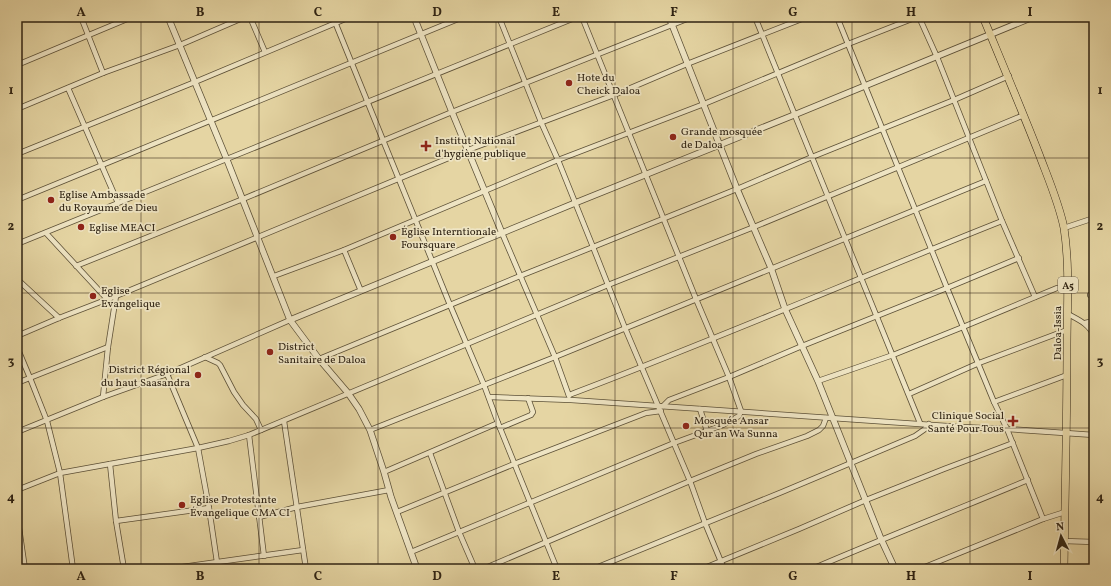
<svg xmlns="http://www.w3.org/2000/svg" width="1111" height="586" viewBox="0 0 1111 586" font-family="Vollkorn,serif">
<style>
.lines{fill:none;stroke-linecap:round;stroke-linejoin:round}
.minor-casing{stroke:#5c5037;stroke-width:6}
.tertiary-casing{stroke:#5c5037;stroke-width:7}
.primary-casing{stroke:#2f2313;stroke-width:8}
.minor{stroke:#eee4c3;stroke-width:4.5}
.tertiary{stroke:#eee4c3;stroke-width:5.5}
.primary{stroke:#e5d5a3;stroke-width:7}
.grid{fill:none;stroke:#2f2313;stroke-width:1;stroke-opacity:0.55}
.poi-dot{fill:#8f2418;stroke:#eee4c3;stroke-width:1.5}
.labels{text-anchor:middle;stroke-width:3.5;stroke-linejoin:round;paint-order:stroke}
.shield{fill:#eee4c3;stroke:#685d48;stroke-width:1}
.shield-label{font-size:10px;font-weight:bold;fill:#2f2313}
.poi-label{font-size:11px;fill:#2f2313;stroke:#eee4c3;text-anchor:start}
.street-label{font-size:11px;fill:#2f2313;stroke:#eee4c3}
.neatline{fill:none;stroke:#2f2313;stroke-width:1.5}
.grid-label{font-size:13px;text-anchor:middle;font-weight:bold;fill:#2f2313}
</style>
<rect width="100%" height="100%" fill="#e5d5a3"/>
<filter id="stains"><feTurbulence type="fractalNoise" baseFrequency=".005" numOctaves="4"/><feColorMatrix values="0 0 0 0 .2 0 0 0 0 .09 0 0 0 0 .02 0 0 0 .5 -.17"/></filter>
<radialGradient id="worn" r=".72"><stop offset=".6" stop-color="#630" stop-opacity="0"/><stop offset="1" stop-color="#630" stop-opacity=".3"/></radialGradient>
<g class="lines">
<g class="minor-casing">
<g id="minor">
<polyline points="81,17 103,73"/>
<polyline points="250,17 265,52"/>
<polyline points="333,17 450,305 484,385 498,423 557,569"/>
<polyline points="499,17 541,122 558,160 593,247 625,328 690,481 705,523 724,569"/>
<polyline points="755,17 920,423"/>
<polyline points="837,17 947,288 994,402 1007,429 1043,519"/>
<polyline points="919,17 937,57 1002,221 1035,297"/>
<polyline points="17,65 132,17"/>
<polyline points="68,88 118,203"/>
<polyline points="17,109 103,73 180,45 245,17"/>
<polyline points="17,154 195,82 350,17"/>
<polyline points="17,200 463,17"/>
<polyline points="1064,228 1094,218"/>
<polyline points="46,233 107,299"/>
<polyline points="502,233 555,357 569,396"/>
<polyline points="17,244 577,17"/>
<polyline points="344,250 361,291"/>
<polyline points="76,266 243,199 452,112 692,17"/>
<polyline points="274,276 344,250 558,160 704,104 848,44 917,17"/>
<polyline points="17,279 59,318"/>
<polyline points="1090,295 1094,295"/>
<path d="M1068,314C1079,320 1089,324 1094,336"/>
<polyline points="1085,323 1094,321"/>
<polyline points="17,336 59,318 116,296 468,150 614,95 687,64 807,17"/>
<polyline points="17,347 30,378 47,421 60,473 73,569"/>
<polyline points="205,357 218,363 220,365 234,392 243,405 256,419 261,430"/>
<polyline points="319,359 520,276 593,247 737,189 812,157 954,100 1009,76"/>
<polyline points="167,374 198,448 209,508 218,569"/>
<polyline points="818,381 893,355 963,327 1057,288 1068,288"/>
<polyline points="17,383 108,347"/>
<polyline points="909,394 979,363 1067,330"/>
<path d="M569,395C715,340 858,278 1002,221"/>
<polyline points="103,397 108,347 116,296"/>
<polyline points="489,397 571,400 962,427 1007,429 1094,435"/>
<polyline points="994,402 1067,375"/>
<polyline points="663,406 669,400 729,377 802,346 947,288 1019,258"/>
<polyline points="700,409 707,431"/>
<polyline points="284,421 306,569"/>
<polyline points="500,428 531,415 533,412 528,398"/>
<polyline points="370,430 555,357 986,181"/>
<polyline points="17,432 103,397 167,374 290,320"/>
<polyline points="249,435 264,556"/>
<polyline points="430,453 459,532 475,569"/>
<polyline points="110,464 116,521 124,569"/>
<polyline points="384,472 498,423"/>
<polyline points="17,490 60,473 198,448 229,441 249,435 608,285 754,227 1024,115"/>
<polyline points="397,512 514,464 646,413 661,411"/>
<polyline points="17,514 25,569"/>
<polyline points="259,517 297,507 389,490"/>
<polyline points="116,521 209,508"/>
<polyline points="1064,541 1094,542"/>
<polyline points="411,552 674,443 723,425 739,416 741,411 729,377 696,299 582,17"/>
<polyline points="168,569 303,550"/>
<polyline points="483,569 690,481 756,454 807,436 819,430 823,426 826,418"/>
<polyline points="593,569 782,492 915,436 925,429 929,424"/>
<polyline points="702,569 799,529 866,500 944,469 1013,443"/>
<path d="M812,569C884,538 956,510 1028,480"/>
<polyline points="920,569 1043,519 1065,512"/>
<polyline points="1040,569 1064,567"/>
</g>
</g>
<g class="tertiary-casing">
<g id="tertiary">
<polyline points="168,17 227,160 290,320 319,359 348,393 359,409 370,430 384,472 391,497 417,569"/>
<polyline points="414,17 452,112 502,233"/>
<polyline points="669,17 737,189 771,268 785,309 818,381 881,539 895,569"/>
<polyline points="290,320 575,203 794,115 1033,17"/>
</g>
</g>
<g class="primary-casing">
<path id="primary" d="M983,17C1002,63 1021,108 1039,154C1048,178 1059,203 1064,228C1070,267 1067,307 1067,346C1067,420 1065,495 1064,569"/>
</g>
<use href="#minor" class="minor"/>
<use href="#tertiary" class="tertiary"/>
<use href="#primary" class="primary"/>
</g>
<path class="grid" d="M141,17V569M259,17V569M378,17V569M496,17V569M615,17V569M733,17V569M852,17V569M970,17V569M17,158H1094M17,293H1094M17,428H1094"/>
<g class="poi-dot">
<circle cx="569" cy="83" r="4"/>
<circle cx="673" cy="137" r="4"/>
<path d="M424 140h4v4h4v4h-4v4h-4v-4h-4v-4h4z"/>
<circle cx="51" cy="200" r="4"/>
<circle cx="81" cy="227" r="4"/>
<circle cx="393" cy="237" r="4"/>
<circle cx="93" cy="296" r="4"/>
<circle cx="270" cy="352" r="4"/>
<circle cx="198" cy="375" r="4"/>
<path d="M1011 415h4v4h4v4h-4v4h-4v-4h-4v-4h4z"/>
<circle cx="686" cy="426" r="4"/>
<circle cx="182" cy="505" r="4"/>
</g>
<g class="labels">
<rect class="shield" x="1058" y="277" width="20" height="16" rx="3"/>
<g class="shield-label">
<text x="1068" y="289">A5</text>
</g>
<g class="poi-label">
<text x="577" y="81">Hote du<tspan x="577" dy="13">Cheick Daloa</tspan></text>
<text x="681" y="135">Grande mosquée<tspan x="681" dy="13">de Daloa</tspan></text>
<text x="435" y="144">Institut National<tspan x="435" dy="13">d'hygiène publique</tspan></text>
<text x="59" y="198">Eglise Ambassade<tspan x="59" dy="13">du Royaume de Dieu</tspan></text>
<text x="89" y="231">Eglise MEACI</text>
<text x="401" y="235">Église Interntionale<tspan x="401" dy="13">Foursquare</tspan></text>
<text x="101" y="294">Eglise<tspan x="101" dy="13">Evangelique</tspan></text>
<text x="278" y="350">District<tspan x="278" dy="13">Sanitaire de Daloa</tspan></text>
<text x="190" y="373" text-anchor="end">District Régional<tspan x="190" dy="13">du haut Saasandra</tspan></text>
<text x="1004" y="419" text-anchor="end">Clinique Social<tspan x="1004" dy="13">Santé Pour Tous</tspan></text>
<text x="694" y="424">Mosquée Ansar<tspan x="694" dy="13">Qur an Wa Sunna</tspan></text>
<text x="190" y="503">Eglise Protestante<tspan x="190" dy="13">Évangelique CMA CI</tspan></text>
</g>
<g class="street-label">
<text transform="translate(1057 333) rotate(-90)" y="4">Daloa-Issia</text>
</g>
</g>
<rect width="1111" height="586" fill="none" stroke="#e5d5a3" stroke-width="44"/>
<g transform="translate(1061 536) rotate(354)" stroke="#eee4c3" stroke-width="3" paint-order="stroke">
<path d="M0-3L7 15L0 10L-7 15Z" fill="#2f2313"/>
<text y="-6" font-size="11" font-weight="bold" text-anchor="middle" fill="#2f2313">N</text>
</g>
<rect x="22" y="22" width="1067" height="542" class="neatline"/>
<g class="grid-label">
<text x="81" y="16">A</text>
<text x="200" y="16">B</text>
<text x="318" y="16">C</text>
<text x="437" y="16">D</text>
<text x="556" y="16">E</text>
<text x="674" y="16">F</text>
<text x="793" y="16">G</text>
<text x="911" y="16">H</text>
<text x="1030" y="16">I</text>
<text x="11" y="94">1</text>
<text x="1100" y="94">1</text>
<text x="11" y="230">2</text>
<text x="1100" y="230">2</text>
<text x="11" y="365">3</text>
<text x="1100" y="365">3</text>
<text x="11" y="501">4</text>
<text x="1100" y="501">4</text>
<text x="81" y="580">A</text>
<text x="200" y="580">B</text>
<text x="318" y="580">C</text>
<text x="437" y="580">D</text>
<text x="556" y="580">E</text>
<text x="674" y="580">F</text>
<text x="793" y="580">G</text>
<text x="911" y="580">H</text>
<text x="1030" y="580">I</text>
</g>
<rect width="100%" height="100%" filter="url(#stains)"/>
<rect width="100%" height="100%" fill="url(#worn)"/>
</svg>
